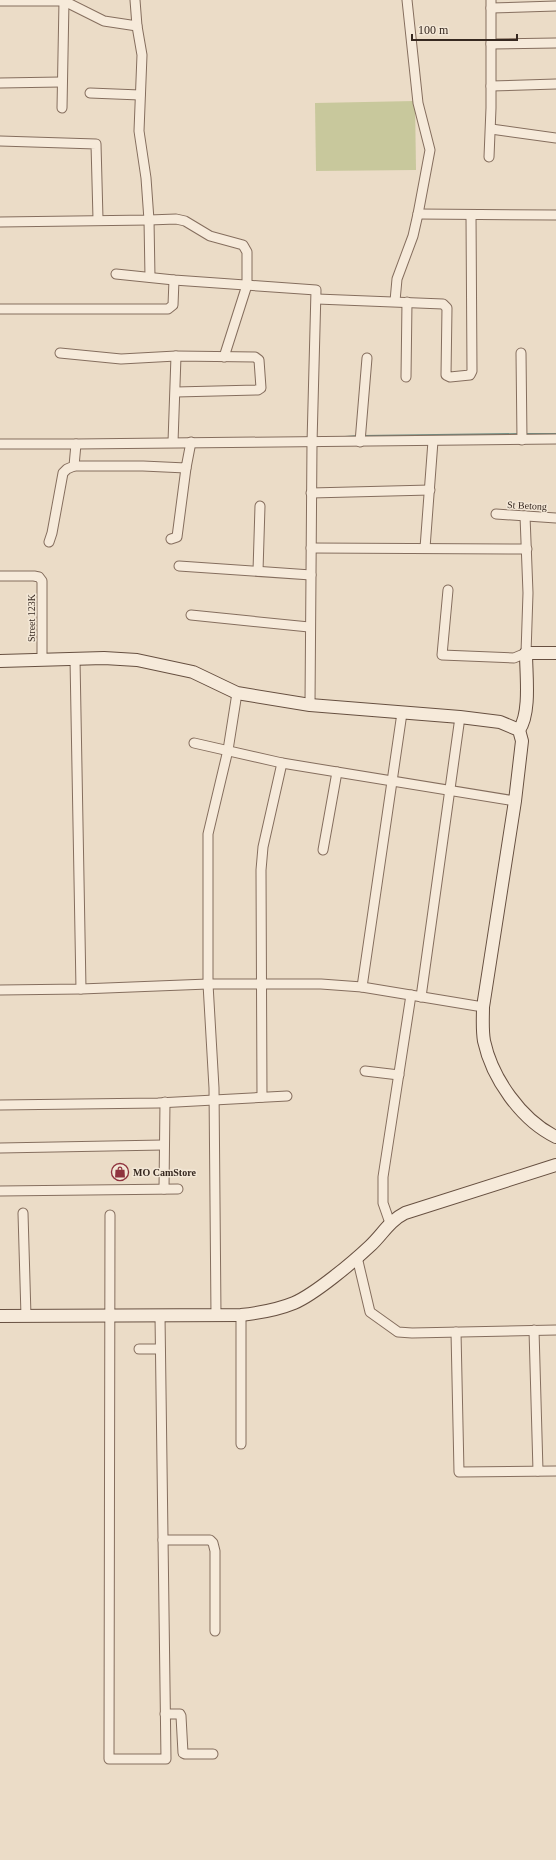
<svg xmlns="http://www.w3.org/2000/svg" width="556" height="1860" viewBox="0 0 556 1860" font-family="'Times New Roman',serif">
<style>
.pitch{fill:#c8c89c}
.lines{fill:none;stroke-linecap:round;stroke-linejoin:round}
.stream{stroke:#6f8c82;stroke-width:2}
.street-casing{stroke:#856e5e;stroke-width:11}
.secondary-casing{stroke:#675041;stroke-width:14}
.street{stroke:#f6eada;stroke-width:9}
.secondary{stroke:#f6eada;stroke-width:12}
.labels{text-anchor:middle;stroke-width:3;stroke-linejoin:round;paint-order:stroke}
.street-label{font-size:10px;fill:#362820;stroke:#f3e7d6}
.poi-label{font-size:10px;font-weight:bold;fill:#362820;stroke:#f3e7d6;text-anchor:start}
</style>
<rect width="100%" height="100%" fill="#ebdcc7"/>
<polygon class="pitch" points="415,101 416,170 316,171 315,103"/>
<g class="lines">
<g class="stream">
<polyline points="525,434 556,434"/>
<polyline points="363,436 518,434"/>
<polyline points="345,437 358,436"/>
</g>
<g class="street-casing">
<g id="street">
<polyline points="135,0 137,26 142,55 139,131 146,178 149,220 150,277"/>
<polyline points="0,1 64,1 104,21 137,26"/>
<polyline points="491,8 556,6"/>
<polyline points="491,44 556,43"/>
<polyline points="0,83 61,82"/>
<polyline points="491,86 556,84"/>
<polyline points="90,93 140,95"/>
<polyline points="62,108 64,1"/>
<polyline points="491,129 556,138"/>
<polyline points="0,141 96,144 98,219"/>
<polyline points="489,157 491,108 491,0"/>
<polyline points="418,214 556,215"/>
<polyline points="0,222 149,220 176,219 185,221 210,236 243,245 247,252 247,285 224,357"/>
<polyline points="116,274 174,280 316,290 312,443 310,705"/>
<polyline points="317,299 443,304 447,308 446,375 450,377 470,375 472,371 471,215"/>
<polyline points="395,301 397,279 413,236 418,214 430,150 418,103 407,0"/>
<polyline points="0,309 168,309 173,305 174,280"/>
<polyline points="60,353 121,359 176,356 255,357 259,360 261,388 258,390 176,392"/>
<polyline points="521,353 522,440"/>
<polyline points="406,377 407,302"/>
<polyline points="173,442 176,356"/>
<polyline points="360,442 367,358"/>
<polyline points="0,444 76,444 556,439"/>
<polyline points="74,466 143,466 186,468 191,442"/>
<polyline points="311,493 430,490"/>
<polyline points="496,514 556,518"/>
<polyline points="171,539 177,537 186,468"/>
<polyline points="49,542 52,533 63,473 67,469 74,466 76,444"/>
<polyline points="311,548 527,549"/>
<polyline points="425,548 433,441"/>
<polyline points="179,566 311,575"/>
<polyline points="258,571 260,506"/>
<polyline points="0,576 34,576 39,577 42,581 42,660"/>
<polyline points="448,590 442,655 514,658 526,653 528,593 525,516"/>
<polyline points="191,615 309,627"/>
<polyline points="75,659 81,989"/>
<polyline points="194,743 282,763 515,801"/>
<polyline points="323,850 337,772"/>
<polyline points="362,987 402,713"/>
<polyline points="0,990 81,989 208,984 321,984 362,987 483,1007"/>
<polyline points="421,997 460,717"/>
<polyline points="365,1071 399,1075"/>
<polyline points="262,1097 261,870 263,847 282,763"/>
<polyline points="0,1105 158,1103 287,1096"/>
<polyline points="0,1148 163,1145"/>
<polyline points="164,1189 165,1102"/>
<polyline points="0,1191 178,1189"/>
<polyline points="23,1213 26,1316"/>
<polyline points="110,1215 109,1759 166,1759 160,1316"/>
<polyline points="390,1223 383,1203 383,1177 411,995"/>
<polyline points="357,1257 370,1312 398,1332 412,1333 556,1330"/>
<polyline points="216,1315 214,1088 208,984 208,834 228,750 237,693"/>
<polyline points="241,1315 241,1444"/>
<polyline points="534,1330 538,1471"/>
<polyline points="456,1332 459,1472 556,1471"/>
<polyline points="139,1349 160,1349"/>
<polyline points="163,1540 210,1540 213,1543 215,1551 215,1631"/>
<polyline points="165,1714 180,1714 181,1716 183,1753 185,1754 213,1754"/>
</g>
</g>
<g class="secondary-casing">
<g id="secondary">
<path d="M0,661L104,658L137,660L193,672L237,693L310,705L460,717L500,722L519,730L522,741L515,801L483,1007C483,1018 482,1029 484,1041C492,1078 521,1120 556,1137"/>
<path d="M519,730C531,713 526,674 526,653H556"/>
<path d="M0,1316L241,1315C259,1313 277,1310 294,1303C315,1294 353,1262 370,1246C382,1235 389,1221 405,1213L556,1165"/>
</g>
</g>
<use href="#street" class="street"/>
<use href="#secondary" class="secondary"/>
</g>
<defs>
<g id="shop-ring" transform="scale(0.9)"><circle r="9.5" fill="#f3e7d6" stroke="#8f333e" stroke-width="1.5"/><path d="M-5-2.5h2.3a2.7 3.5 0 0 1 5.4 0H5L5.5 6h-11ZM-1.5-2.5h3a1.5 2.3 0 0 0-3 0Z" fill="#8f333e"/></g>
</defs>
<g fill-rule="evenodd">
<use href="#shop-ring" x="120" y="1172"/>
</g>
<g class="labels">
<g class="street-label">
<text transform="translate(527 505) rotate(3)" y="4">St Betong</text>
<text transform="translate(31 618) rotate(-90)" y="4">Street 123K</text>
</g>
<g class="poi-label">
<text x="133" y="1176">MO CamStore</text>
</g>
</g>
<path d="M412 34v6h105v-6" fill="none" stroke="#362820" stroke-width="2"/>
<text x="418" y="34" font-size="12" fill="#362820" stroke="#f3e7d6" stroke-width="3" paint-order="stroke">100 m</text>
</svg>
